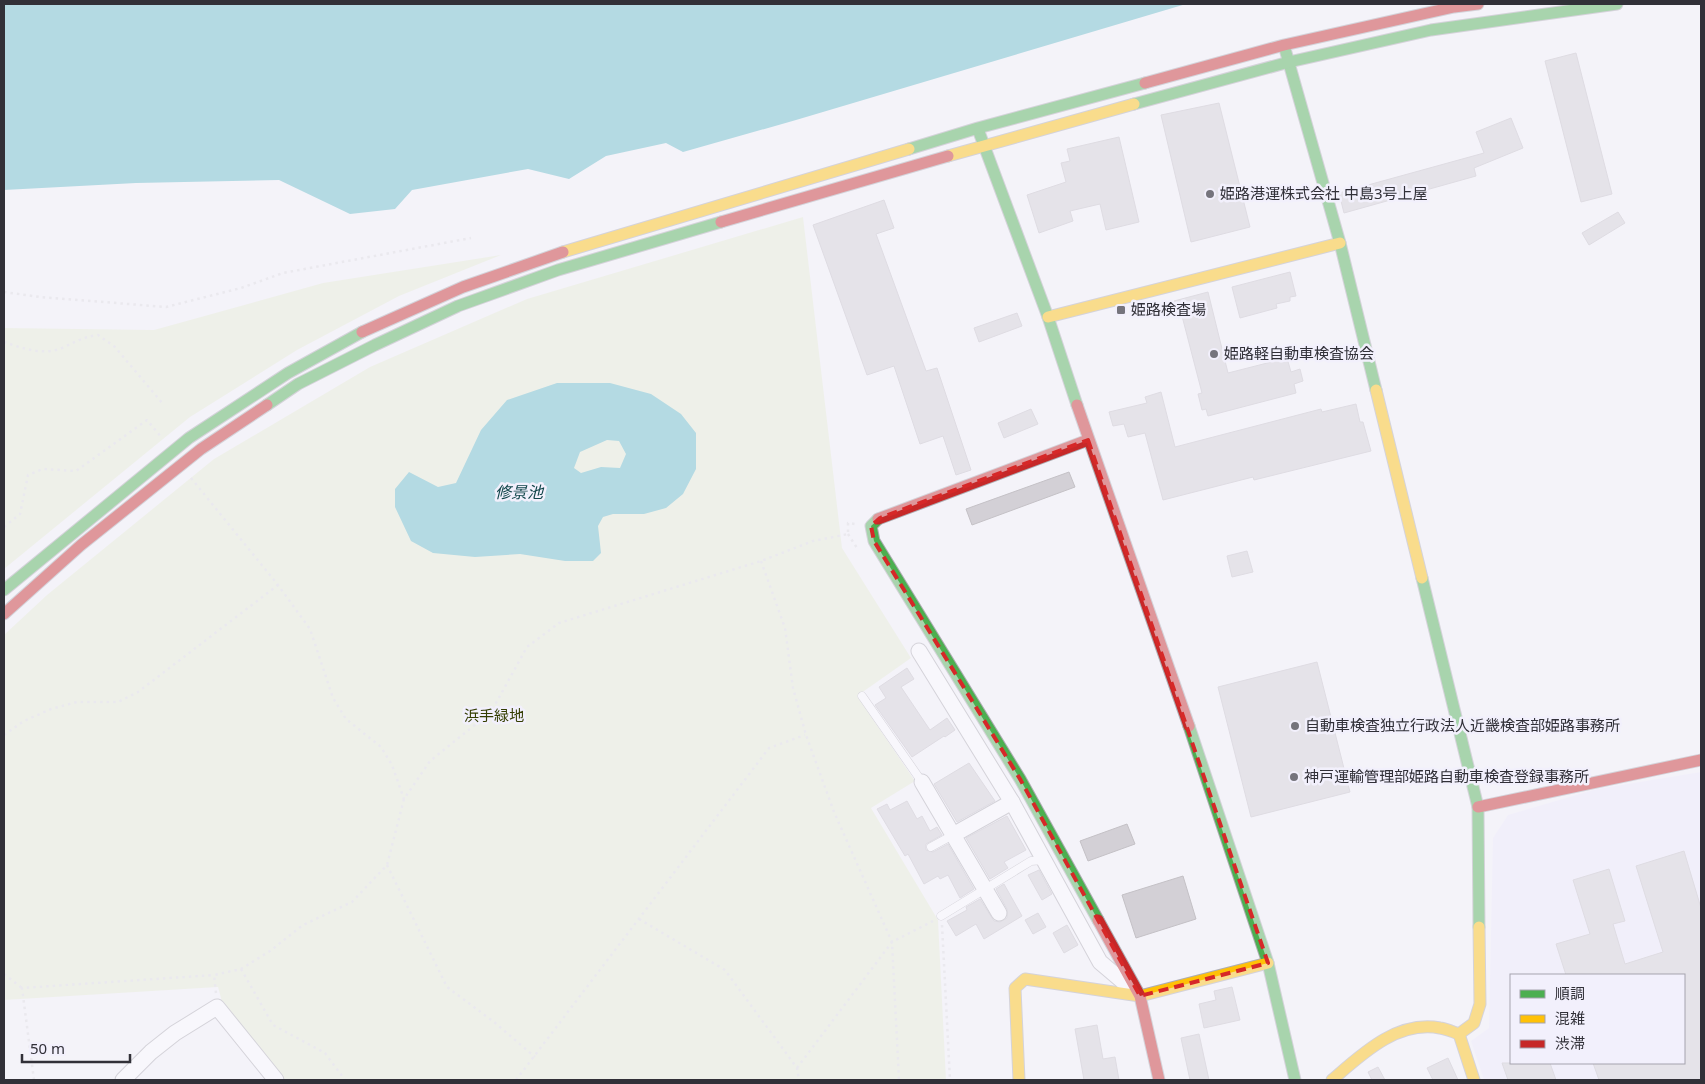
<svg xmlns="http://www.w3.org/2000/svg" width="1705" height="1084" viewBox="0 0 1705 1084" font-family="'Noto Sans','Noto Sans JP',sans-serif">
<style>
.built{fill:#eeecfb;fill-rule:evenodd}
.green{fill:#e7eed6}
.water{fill:#67bcc7;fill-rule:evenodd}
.building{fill:#d3d0d6;stroke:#c4c1c6}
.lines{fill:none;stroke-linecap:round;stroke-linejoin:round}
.lane-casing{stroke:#aeadb3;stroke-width:9}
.street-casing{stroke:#aeadb3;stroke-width:17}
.fast-casing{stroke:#aeadb3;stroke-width:13}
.slow-casing{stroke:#aeadb3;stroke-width:13}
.jam-casing{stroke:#aeadb3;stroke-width:13}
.path{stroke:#dedde0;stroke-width:2.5;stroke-dasharray:2.5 4;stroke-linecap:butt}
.lane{stroke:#fdfdfe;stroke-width:8}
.street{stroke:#fdfdfe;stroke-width:15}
.fast{stroke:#4caf50;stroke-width:11}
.slow{stroke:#ffc107;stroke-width:11}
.jam{stroke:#c62828;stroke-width:11}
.marked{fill:none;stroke:#d62828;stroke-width:4;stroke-dasharray:10 6;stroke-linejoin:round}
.poi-dot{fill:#75747c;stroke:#f2f0fc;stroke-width:2}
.labels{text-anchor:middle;stroke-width:5;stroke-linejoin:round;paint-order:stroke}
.poi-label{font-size:15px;fill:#313038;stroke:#f2f0fc;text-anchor:start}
.park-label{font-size:15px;fill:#343e02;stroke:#f2f0fc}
.water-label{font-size:16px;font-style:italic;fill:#11454a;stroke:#f2f0fc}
</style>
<rect width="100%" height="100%" fill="#f4f3f9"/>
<path class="built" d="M1701,772V1080H1484L1471,1041L1489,1028L1493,838L1508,815L1597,789ZM1511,975H1684V1063H1511Z"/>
<g class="green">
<polygon points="803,217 842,548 911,658 857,696 915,781 871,808 938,920 946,1080 284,1080 224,1009 218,987 4,1000 4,635 47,595 214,459 370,367 527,299"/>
<polygon points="501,255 399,296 297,350 190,417 4,569 4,328 154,330 323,283"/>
</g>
<g class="water">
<polygon points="4,4 1186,4 796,120 683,152 666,143 606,156 569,179 528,169 412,190 395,209 350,214 279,180 136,183 4,190"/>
<path d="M557,383H610L651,394L681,414L696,433V469L683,494L666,508L644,514H613L603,517L598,526L601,553L593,561H565L520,554L475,557L433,553L411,541L395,507V489L409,472L438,487L456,483L481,430L507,400ZM607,440L619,441L626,454L620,468L601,467L581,473L574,468L580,452Z"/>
</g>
<g class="building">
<polygon points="1576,53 1612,194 1581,202 1545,61"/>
<polygon points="1219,103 1250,227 1191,242 1161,115"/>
<polygon points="1511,118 1523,148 1474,168 1476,176 1344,213 1339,193 1484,153 1476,132"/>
<polygon points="1119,137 1139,222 1106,230 1100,204 1070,211 1073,221 1039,233 1027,195 1066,182 1061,163 1070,161 1067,149"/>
<polygon points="884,200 894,228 876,234 926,371 937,368 971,470 956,475 943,436 920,444 894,366 867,375 813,225"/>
<polygon points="1618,212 1625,223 1589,245 1582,233"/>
<polygon points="1290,272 1296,296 1290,297 1290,301 1276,304 1277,308 1240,318 1232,287"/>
<polygon points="1208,292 1228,373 1287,358 1291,372 1300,369 1303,381 1294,384 1296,393 1208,416 1206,409 1202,410 1198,394 1202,393 1182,316 1178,318 1174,301"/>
<polygon points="1017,313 1022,326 979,342 974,328"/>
<polygon points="1161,392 1175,447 1321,409 1322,412 1356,404 1360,422 1363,422 1371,451 1254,480 1253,477 1163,500 1145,433 1128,437 1124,424 1113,426 1109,412 1147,403 1145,397"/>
<polygon points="1031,409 1038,424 1004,438 998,423"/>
<polygon points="1069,472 1075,487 972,525 966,509"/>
<polygon points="1247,551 1253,572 1232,577 1227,556"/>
<polygon points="1317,662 1350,792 1251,817 1218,687"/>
<polygon points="907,668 914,679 901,687 930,730 947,718 955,730 945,737 944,736 912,757 875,705 886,698 879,687"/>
<polygon points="969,763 995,801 957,822 934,784"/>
<polygon points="907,801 917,819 922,816 930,831 937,827 942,835 926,844 926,850 933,852 948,844 974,889 960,898 948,875 940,879 938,876 924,884 908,854 905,856 877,809 887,804 890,810"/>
<polygon points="1007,816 1026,850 1004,862 1008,868 990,879 966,838"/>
<polygon points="1127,824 1135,844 1088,861 1080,841"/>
<polygon points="1684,851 1701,908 1701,1080 1599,1080 1593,1063 1684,1063 1684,975 1566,975 1556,944 1590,934 1573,880 1609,869 1625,921 1613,924 1625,964 1663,952 1636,866"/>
<polygon points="1039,870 1052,894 1042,900 1028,875"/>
<polygon points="1183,876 1196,919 1136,938 1122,895"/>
<polygon points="1004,884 1022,916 984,939 976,924 956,936 947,921 967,910 966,907 980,899 994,921 1000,922 1007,918 1007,909 996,889"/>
<polygon points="1038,913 1046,927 1033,934 1025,920"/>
<polygon points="1067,925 1078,945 1064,953 1053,933"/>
<polygon points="1232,987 1240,1020 1204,1028 1199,1004 1216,1000 1214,991"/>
<polygon points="1097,1025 1103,1059 1115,1057 1119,1080 1084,1080 1075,1029"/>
<polygon points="1199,1034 1209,1080 1190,1080 1181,1038"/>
<polygon points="1448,1058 1458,1080 1433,1080 1427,1068"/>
<polygon points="1502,1063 1550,1063 1556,1080 1508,1080"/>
<polygon points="1378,1067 1385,1080 1372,1080 1368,1072"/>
</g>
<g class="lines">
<g class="lane-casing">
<g id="lane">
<polyline points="862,696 922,782"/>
<polyline points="931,847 953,835"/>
<polyline points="941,916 1031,861 1044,860"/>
</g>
</g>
<g class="street-casing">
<g id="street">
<polyline points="919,651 1012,802 1100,962 1133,990"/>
<polyline points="922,782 999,913"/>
<polyline points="953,835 1012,802"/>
<polyline points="123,1080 151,1052 175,1033 217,1007 276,1080"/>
</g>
</g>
<g class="fast-casing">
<g id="fast">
<polyline points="1285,49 1340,243 1376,390"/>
<polyline points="1134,104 1289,62 1431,30 1617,4"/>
<polyline points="979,132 1048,317 1077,405"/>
<polyline points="909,149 978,128 1145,83"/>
<polyline points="267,405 298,384 375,345 458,306 558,270 721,222"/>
<polyline points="878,519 871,526 874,541 1020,779 1098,920"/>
<polyline points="1422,578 1478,807 1479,927"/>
<polyline points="4,590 189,438 288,373 362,332"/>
<polyline points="1189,726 1268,963 1295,1080"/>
</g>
</g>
<g class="slow-casing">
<g id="slow">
<polyline points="948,156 1134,104"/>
<polyline points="563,252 909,149"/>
<polyline points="1048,317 1340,243"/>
<polyline points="1376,390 1422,578"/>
<polyline points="1459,1034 1474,1080"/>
<polyline points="1019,1080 1015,988 1025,979 1140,996 1268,963"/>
<path d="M1332,1080C1362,1054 1397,1020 1440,1028C1447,1029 1453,1032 1459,1034L1474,1023L1480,1004L1479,927"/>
</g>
</g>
<g class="jam-casing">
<g id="jam">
<polyline points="1145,83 1284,45 1454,7 1478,4"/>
<polyline points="721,222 948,156"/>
<polyline points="362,332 463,287 563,252"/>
<polyline points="1077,405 1189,726"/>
<polyline points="878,519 1088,440"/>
<polyline points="4,614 81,545 201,449 267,405"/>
<polyline points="1478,807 1701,760"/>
<polyline points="1098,920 1140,996 1159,1080"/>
</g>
</g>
<g class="path">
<polyline points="4,292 40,297 166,307 241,288 283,273 471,238"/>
<path d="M4,342C22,348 43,356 62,348C75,342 83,337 98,335L115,347L163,404"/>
<polyline points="191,478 278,585 310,629 333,698 346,719 381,747 392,765 404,799"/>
<polyline points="4,527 20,514 28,475 43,469 76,471 147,420 162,438"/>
<polyline points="848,534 857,548"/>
<polyline points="761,561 785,628 793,688 806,735 834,812 892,942 899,1080"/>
<polyline points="4,735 24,721 51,709 77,702 118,702 138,692 278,585"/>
<polyline points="387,865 447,987 494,1022 535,1057"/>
<polyline points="639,919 725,970 797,1068 799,1080"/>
<polyline points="942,925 950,1080"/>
<polyline points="241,969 273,1025 325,1053 345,1080"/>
<polyline points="4,974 22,988"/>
<polyline points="216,993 214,975 241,969 270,951 303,925 352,902 387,865 404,799 430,761 491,712 527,647 559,623 761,561 813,541 848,534 848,523 855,524"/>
<polyline points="797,1068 892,942 933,921"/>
<polyline points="34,1080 22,988 214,975"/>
<polyline points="516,1080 769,748 805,735"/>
</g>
<use href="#lane" class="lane"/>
<use href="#street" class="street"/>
<use href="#fast" class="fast"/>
<use href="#slow" class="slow"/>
<use href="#jam" class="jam"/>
</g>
<path d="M0 0H1705V1084H0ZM1088,440L1268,963L1140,996L1020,779L874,541L871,526L880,518Z" fill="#f4f3f9" fill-opacity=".55" fill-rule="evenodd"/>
<path class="marked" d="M1088,440L1268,963L1140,996L1020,779L874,541L871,526L880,518Z"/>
<g class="poi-dot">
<circle cx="1210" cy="194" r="5"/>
<rect x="1116" y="305" width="10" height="10" rx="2.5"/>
<circle cx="1214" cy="354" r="5"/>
<circle cx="1295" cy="726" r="5"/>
<circle cx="1294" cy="777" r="5"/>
</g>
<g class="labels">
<g class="poi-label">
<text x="1220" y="199">姫路港運株式会社 中島3号上屋</text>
<text x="1131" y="315">姫路検査場</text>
<text x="1224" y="359">姫路軽自動車検査協会</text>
<text x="1305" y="731">自動車検査独立行政法人近畿検査部姫路事務所</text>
<text x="1304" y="782">神戸運輸管理部姫路自動車検査登録事務所</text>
</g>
<g class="park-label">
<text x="494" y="721">浜手緑地</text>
</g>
<g class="water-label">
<text x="519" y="498">修景池</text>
</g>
</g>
<rect width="1705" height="1084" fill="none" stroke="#313038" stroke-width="10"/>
<rect x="1510" y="974" width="175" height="90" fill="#f2f0fc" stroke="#a5a3ae"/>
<rect x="1520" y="990" width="25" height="8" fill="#4caf50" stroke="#a5a3ae"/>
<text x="1555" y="999" font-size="15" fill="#313038">順調</text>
<rect x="1520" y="1015" width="25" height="8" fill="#ffc107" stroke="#a5a3ae"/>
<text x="1555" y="1024" font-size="15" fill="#313038">混雑</text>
<rect x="1520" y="1040" width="25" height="8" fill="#c62828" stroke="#a5a3ae"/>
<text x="1555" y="1049" font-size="15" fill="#313038">渋滞</text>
<path d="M22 1054v8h108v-8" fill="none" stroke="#313038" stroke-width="2.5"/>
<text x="30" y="1054" font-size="15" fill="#313038" stroke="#f2f0fc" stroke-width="4" paint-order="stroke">50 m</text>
</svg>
